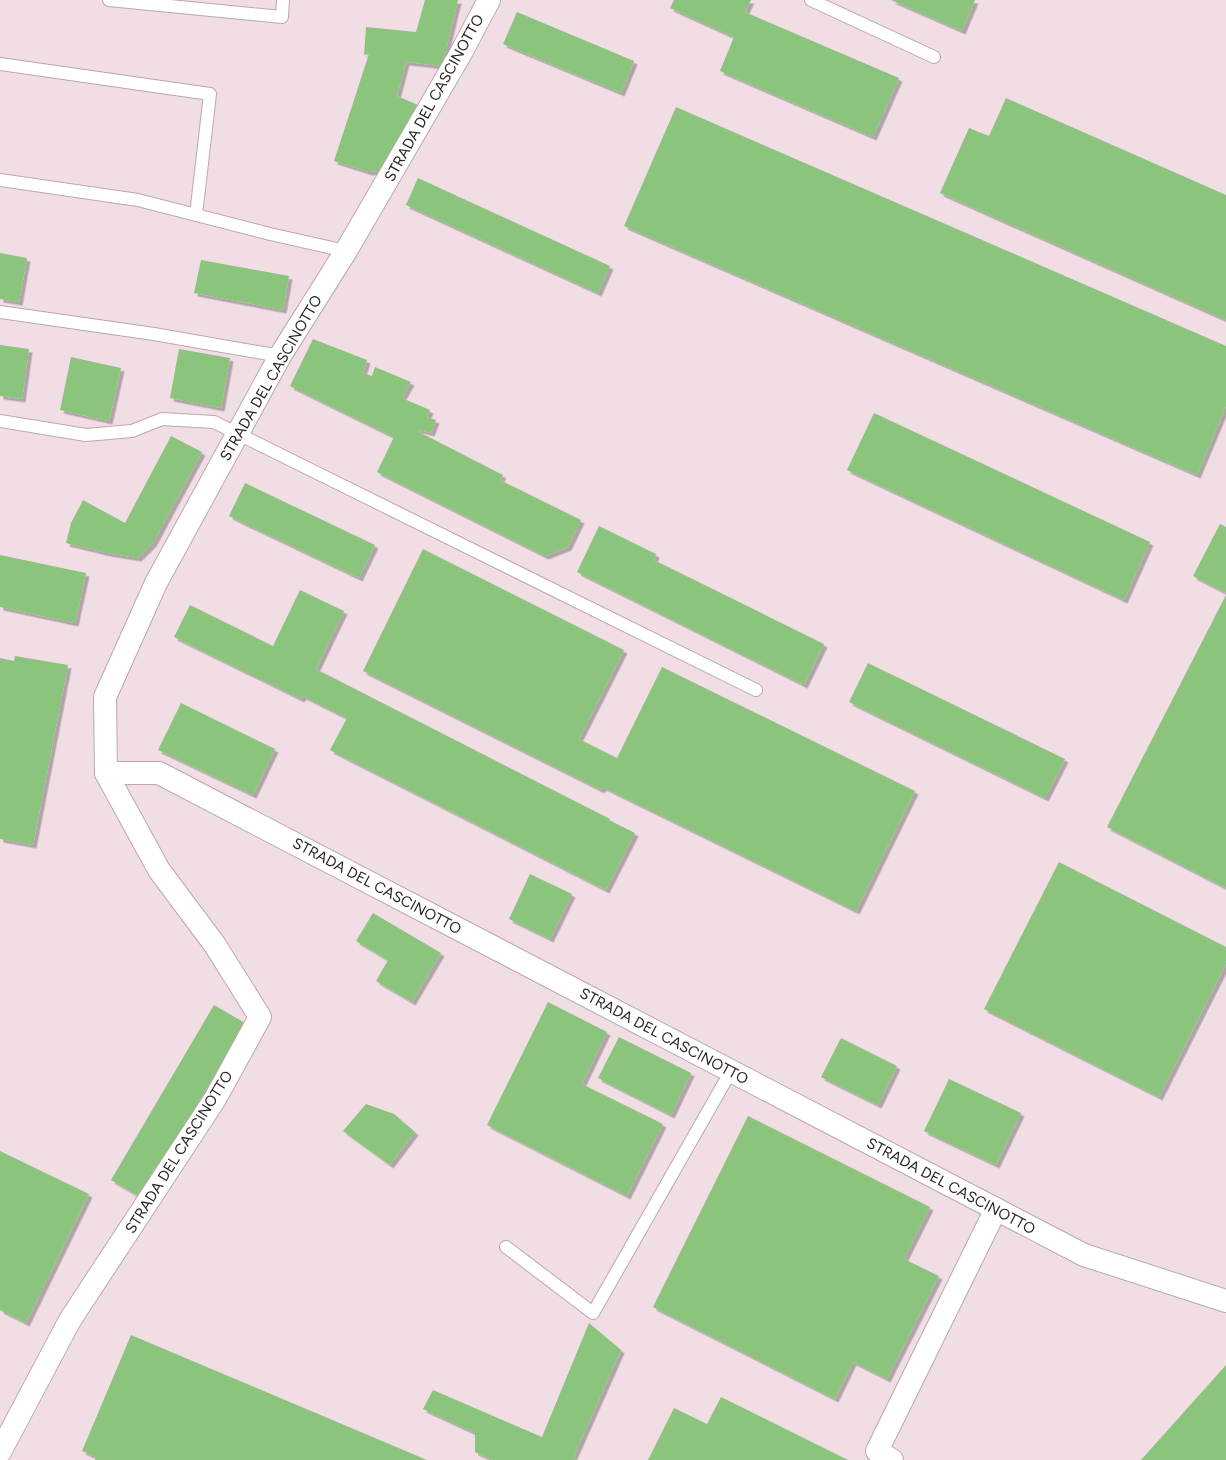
<svg xmlns="http://www.w3.org/2000/svg" width="1226" height="1460" viewBox="0 0 1226 1460" font-family="Figtree,sans-serif">
<style>
.building{fill:#8bc47b;filter:url(#shadow)}
.lines{fill:none;stroke-linecap:round;stroke-linejoin:round}
.service-casing{stroke:#baa8ae;stroke-width:14}
.minor-casing{stroke:#baa8ae;stroke-width:24}
.service{stroke:#fff;stroke-width:12}
.minor{stroke:#fff;stroke-width:22}
.labels{text-anchor:middle;stroke-width:3;stroke-linejoin:round;paint-order:stroke}
.street-label{font-size:15px;fill:#2a2325;stroke:#fff}
</style>
<defs>
<filter id="shadow"><feDropShadow dx="3.5" dy="3.5" stdDeviation="0" flood-color="#0004"/></filter>
</defs>
<rect width="100%" height="100%" fill="#f1dee4"/>
<g class="building">
<polygon points="425,0 458,0 442,66 406,62 397,96 418,105 379,171 369,172 334,161 369,54 364,55 366,27 416,32"/>
<polygon points="674,0 751,0 745,12 899,78 873,137 720,71 734,37 670,8"/>
<polygon points="891,0 975,0 962,31"/>
<polygon points="517,12 634,61 621,93 503,44"/>
<polygon points="1006,98 1226,195 1226,320 940,193 969,128 989,136"/>
<polygon points="676,107 1226,346 1226,406 1197,475 624,226"/>
<polygon points="418,178 610,266 598,293 406,205"/>
<polygon points="0,253 27,258 19,302 0,299"/>
<polygon points="201,260 289,276 283,310 194,293"/>
<polygon points="313,339 367,360 363,373 372,376 375,367 411,382 402,398 430,410 427,417 436,420 431,433 420,430 419,432 503,475 500,480 581,520 568,547 545,556 377,472 394,437 290,386"/>
<polygon points="0,345 29,349 22,399 0,396"/>
<polygon points="179,349 230,358 221,408 170,398"/>
<polygon points="71,357 121,368 109,421 60,410"/>
<polygon points="874,413 1150,542 1124,600 847,470"/>
<polygon points="171,436 202,452 153,543 138,558 107,553 66,543 71,523 83,500 125,523"/>
<polygon points="245,483 375,545 359,578 229,516"/>
<polygon points="1220,524 1226,527 1226,593 1193,576"/>
<polygon points="599,526 656,554 654,560 824,644 804,685 577,572"/>
<polygon points="423,549 624,650 579,739 617,758 662,667 915,791 856,911 603,787 601,790 363,671"/>
<polygon points="0,555 86,573 75,623 0,607"/>
<polygon points="300,590 344,611 316,669 610,819 609,820 635,833 606,890 330,750 347,718 303,696 301,699 174,637 190,605 273,646"/>
<polygon points="1226,595 1226,888 1107,827"/>
<polygon points="15,656 68,665 33,845 0,839 0,658 14,661"/>
<polygon points="868,663 1065,759 1045,798 849,702"/>
<polygon points="181,703 275,749 253,795 158,750"/>
<polygon points="1059,862 1226,947 1226,964 1159,1097 984,1009"/>
<polygon points="530,874 572,894 550,939 509,919"/>
<polygon points="373,913 441,953 412,1002 376,981 388,960 356,941"/>
<polygon points="548,1002 607,1032 582,1084 663,1124 627,1196 487,1125"/>
<polygon points="214,1005 245,1023 142,1198 111,1180"/>
<polygon points="619,1037 691,1073 671,1115 598,1078"/>
<polygon points="841,1038 897,1066 878,1105 821,1077"/>
<polygon points="949,1079 1021,1113 996,1165 924,1131"/>
<polygon points="366,1104 394,1114 415,1132 390,1165 343,1131"/>
<polygon points="748,1116 930,1207 904,1259 939,1276 887,1379 853,1362 835,1399 653,1307"/>
<polygon points="0,1151 89,1194 26,1323 0,1310"/>
<polygon points="589,1323 621,1350 573,1458 578,1460 493,1460 475,1452 475,1433 423,1409 433,1390 542,1437"/>
<polygon points="131,1335 427,1460 95,1460 96,1457 82,1451"/>
<polygon points="1226,1365 1226,1460 1141,1460"/>
<polygon points="721,1397 848,1460 648,1460 674,1408 707,1424"/>
</g>
<g class="lines">
<g class="service-casing">
<g id="service">
<polyline points="109,0 282,17 283,0"/>
<polyline points="811,0 934,57"/>
<polyline points="0,64 210,94 196,215"/>
<polyline points="0,180 138,200 270,234 346,251"/>
<polyline points="0,312 154,334 280,356"/>
<polyline points="0,421 86,435 132,431 162,419 214,422 756,690"/>
<polyline points="506,1247 593,1313 731,1071"/>
</g>
</g>
<g class="minor-casing">
<g id="minor">
<polyline points="106,773 159,773 1084,1255 1226,1301"/>
<polyline points="0,1452 70,1320 215,1099 260,1017 215,945 159,870 106,773 105,697 156,583 280,356 346,251 461,53 489,0"/>
<polyline points="892,1460 877,1451 996,1209"/>
</g>
</g>
<use href="#service" class="service"/>
<use href="#minor" class="minor"/>
</g>
<g class="labels">
<g class="street-label">
<text transform="translate(434 98) rotate(-61)" y="5">STRADA DEL CASCINOTTO</text>
<text transform="translate(271 378) rotate(-60)" y="5">STRADA DEL CASCINOTTO</text>
<text transform="translate(377 886) rotate(28)" y="5">STRADA DEL CASCINOTTO</text>
<text transform="translate(664 1036) rotate(28)" y="5">STRADA DEL CASCINOTTO</text>
<text transform="translate(179 1152) rotate(-58)" y="5">STRADA DEL CASCINOTTO</text>
<text transform="translate(951 1186) rotate(28)" y="5">STRADA DEL CASCINOTTO</text>
</g>
</g>
</svg>
